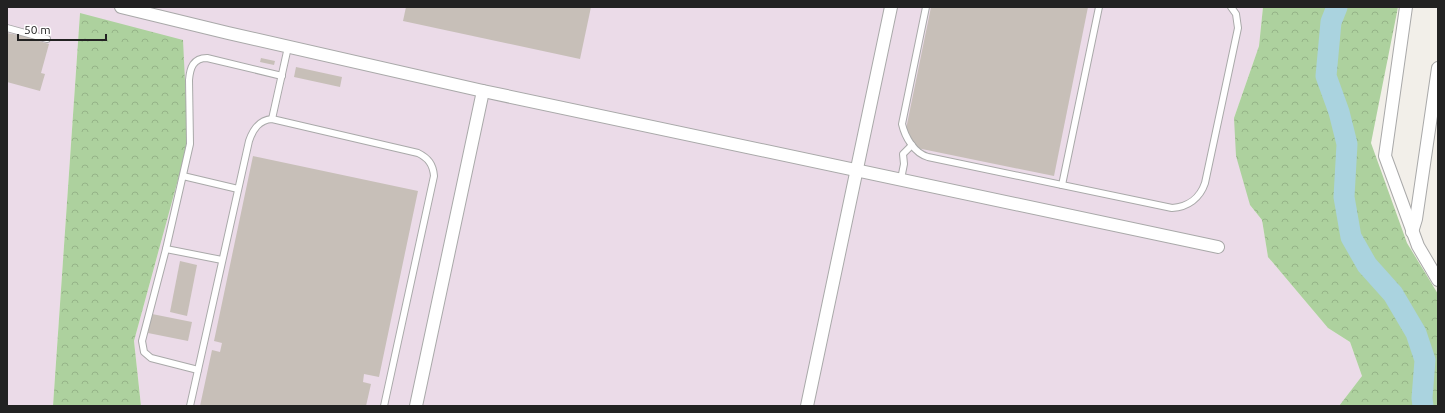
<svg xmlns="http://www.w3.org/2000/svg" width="1445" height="413" viewBox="0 0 1445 413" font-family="Ubuntu,sans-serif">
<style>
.industrial{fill:#ebdbe8}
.forest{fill:url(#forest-crowns)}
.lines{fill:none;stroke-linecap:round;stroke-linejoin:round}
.river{stroke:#aad3df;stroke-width:21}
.building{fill:#c7bfb8}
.lane-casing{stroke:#a9a9a9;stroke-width:8}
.street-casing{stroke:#a9a9a9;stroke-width:14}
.lane{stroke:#fff;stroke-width:6}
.street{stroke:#fff;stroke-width:12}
</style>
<defs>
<pattern id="forest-crowns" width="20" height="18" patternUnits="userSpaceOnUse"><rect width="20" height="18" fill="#add19e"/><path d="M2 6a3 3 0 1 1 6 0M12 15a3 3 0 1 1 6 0" fill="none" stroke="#95b388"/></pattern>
</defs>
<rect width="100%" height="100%" fill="#f2efe9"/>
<polygon class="industrial" points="7,7 1263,7 1259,46 1234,118 1250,205 1262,220 1268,257 1328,328 1350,342 1362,376 1339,406 141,406 134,341 188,143 80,13 53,406 7,406"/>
<g class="forest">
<polygon points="1263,7 1398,7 1371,143 1407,243 1438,294 1438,406 1339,406 1362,376 1350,342 1328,328 1268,257 1262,220 1250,205 1236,156 1234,118 1259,46"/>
<polygon points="80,13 183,40 188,143 134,341 141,406 53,406"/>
</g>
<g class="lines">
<polyline class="river" points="1337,7 1331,22 1326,76 1339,112 1347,144 1344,197 1351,237 1367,265 1393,294 1416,333 1425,360 1422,398 1423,406"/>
</g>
<g class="building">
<polygon points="406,7 591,7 580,59 403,21"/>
<polygon points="931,7 1088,7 1054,176 917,148 906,129"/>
<polygon points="7,33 18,35 19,33 30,36 29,38 49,44 41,73 45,74 40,91 7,82"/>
<polygon points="261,58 275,61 274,65 260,62"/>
<polygon points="296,67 342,77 340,87 294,77"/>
<polygon points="253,156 418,191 379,377 364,374 363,382 371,384 366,406 200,406 212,350 220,352 222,343 214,341"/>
<polygon points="180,261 197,265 187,316 170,312"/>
<polygon points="152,314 192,322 188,341 148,333"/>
</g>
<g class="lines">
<g class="lane-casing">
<g id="lane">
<path d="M926,7L902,124C905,137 914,153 928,157L1172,208C1188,207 1200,198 1205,183L1238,28L1236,14L1231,7"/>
<polyline points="7,28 47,39"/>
<polyline points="272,119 288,47"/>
<polyline points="183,176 238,189"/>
<polyline points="901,179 904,164 903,154 912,145"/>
<polyline points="1062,185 1099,7"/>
<polyline points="166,249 222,260"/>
<path d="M198,370L151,358L144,352L142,341L166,249L190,144L189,80C190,68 193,58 207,58L282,76"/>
<path d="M190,406L249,141C253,129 259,120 272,119L418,153C428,158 433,164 434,176L384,406"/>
</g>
</g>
<g class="street-casing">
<g id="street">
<polyline points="121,7 228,33 483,91 1218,247"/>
<polyline points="1406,7 1385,156 1418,246 1438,280"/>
<polyline points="1412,232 1416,219 1438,68"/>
<polyline points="416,406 483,91"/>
<polyline points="807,406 891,7"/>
</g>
</g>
<use href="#lane" class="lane"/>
<use href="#street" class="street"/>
</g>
<rect width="1445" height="413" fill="none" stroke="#222222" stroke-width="16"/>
<path d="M18 34v6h88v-6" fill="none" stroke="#222222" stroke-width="2"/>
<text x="24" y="34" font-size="12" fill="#222222" stroke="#ffffff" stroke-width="3" paint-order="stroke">50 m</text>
</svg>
